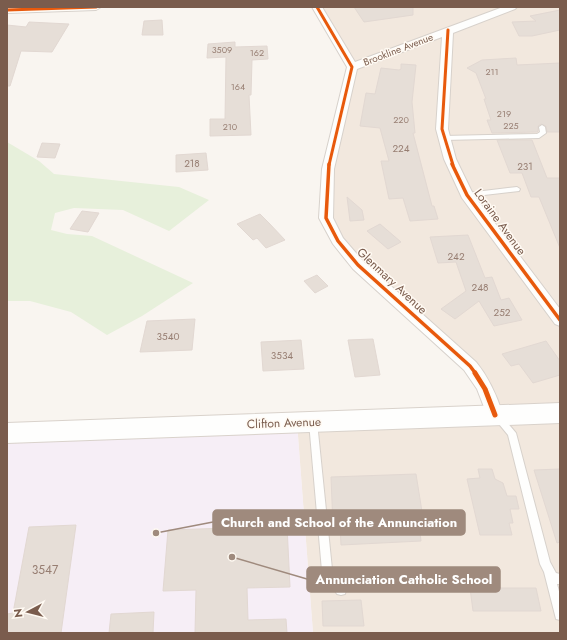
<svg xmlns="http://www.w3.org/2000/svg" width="567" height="640" viewBox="0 0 567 640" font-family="Jost,sans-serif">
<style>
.residential{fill:#f2e8de}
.education{fill:#f6eef6}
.green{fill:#e7f0db}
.building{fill:#e6ded7;stroke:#e2d8d2}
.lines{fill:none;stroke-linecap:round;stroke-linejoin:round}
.service-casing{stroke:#d7d1cb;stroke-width:2}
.minor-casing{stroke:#d7d1cb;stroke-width:2}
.secondary-casing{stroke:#d9d2cb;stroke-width:2}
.service{fill:#fefefd;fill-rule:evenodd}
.minor{fill:#fefefd;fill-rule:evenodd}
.secondary{fill:#fefefd;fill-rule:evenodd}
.cycleway-far2-casing{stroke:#fffaf3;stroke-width:5}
.cycleway-far1-casing{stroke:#fffaf3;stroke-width:6}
.cycleway-casing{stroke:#fffaf3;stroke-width:8}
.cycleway-far2{stroke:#e8590c;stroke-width:3}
.cycleway-far1{stroke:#e8590c;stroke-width:3.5}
.cycleway{stroke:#e8590c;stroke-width:5}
.labels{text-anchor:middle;stroke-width:3;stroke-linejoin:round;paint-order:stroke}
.far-number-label{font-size:9px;fill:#977e72}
.far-street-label{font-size:10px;fill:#7a5c4d;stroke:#fffaf3}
.number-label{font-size:10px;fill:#977e72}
.street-label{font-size:12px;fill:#7a5c4d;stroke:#fffaf3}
.near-number-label{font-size:12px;fill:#977e72}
.leader{fill:none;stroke:#9f8a7d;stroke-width:1.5}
.callout-dot{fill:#9f8a7d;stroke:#fffaf3;stroke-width:1.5}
.callout{fill:#9f8a7d;stroke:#9f8a7d;stroke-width:1.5}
.callout-label{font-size:13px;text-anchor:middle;font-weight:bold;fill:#fff}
</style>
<rect width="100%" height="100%" fill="#f9f5f0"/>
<polygon class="residential" points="317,7 560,7 560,633 313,633 297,423 495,415 485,388 358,265 326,218 328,169 352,67"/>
<polygon class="education" points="297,423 313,633 7,633 7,433"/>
<polygon class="green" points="7,142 39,161 54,174 179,187 209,200 169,231 123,210 74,208 55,213 51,230 67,234 92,236 193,283 142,316 107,335 71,312 30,301 7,301"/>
<g class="building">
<polygon points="354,7 413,7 413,15 364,22"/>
<polygon points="560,10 560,30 532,36 519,36 512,22 536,21 530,16"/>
<polygon points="162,20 163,35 142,35 144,21"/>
<polygon points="29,22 69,24 52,52 21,51 10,86 7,86 7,25 26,27"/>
<polygon points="235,42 235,47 267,46 268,59 252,60 251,95 249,95 251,135 210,136 210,119 225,119 226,57 207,58 208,44"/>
<polygon points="516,58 517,65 560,63 560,132 547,132 546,126 541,124 538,126 538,131 537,132 492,133 487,120 491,120 484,99 486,99 476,73 467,68 482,60"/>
<polygon points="401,64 416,65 412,102 415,133 413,133 432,206 434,206 438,219 410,221 403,198 389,199 381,161 389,161 380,128 360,126 366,93 375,94 381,68 399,70 401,69"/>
<polygon points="497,140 532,140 547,178 560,178 560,248 539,197 531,197 522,173 510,173"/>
<polygon points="42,143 60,144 55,158 37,157"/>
<polygon points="206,153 208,170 176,172 176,155"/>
<polygon points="347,197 362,210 364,220 350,221"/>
<polygon points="82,211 99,213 88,232 70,229"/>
<polygon points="260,214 269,223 285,240 266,248 257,238 253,240 237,224"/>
<polygon points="380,224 401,242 388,249 367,231"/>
<polygon points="468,235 485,278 492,277 501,300 509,298 522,320 494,326 479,301 455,319 441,309 466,291 456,262 438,263 430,237"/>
<polygon points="317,275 328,286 315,293 304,281"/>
<polygon points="195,319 192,350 140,352 147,321"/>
<polygon points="373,339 380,375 355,377 348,340"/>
<polygon points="301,340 304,369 263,371 261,342"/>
<polygon points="546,341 560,361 560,375 533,383 519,364 511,366 502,354"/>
<polygon points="478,469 492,469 495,479 503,483 507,496 516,496 519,509 510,509 513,523 509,523 512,535 480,535 467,479 480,478"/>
<polygon points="560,469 560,542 557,543 534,470"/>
<polygon points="416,474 424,524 419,524 421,541 341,545 340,526 333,526 331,477"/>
<polygon points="76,525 61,633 7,633 7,614 13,613 29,527"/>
<polygon points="287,526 290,587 247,588 248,620 286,619 287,633 195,633 196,590 163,591 168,530"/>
<polygon points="470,588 536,588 541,611 473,611"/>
<polygon points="361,600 364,626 323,626 322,601"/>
<polygon points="154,612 153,633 109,633 111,614"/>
</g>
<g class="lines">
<g class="service-casing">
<g id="service">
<polygon points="542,125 545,127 546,133 539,138 444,140 441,138 444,136 537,134 540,132 539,127"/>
<polygon points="517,187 520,189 519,191 467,197 464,195 467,193"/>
<polygon points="498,414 501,415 516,433 550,562 556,573 560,574 560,584 557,584 560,595 560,620 556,619 555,615 544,572 540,564 508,435 494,418 495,415"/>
<polygon points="313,418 316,419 317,422 332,569 346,590 345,594 341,595 337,594 322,571 309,422 310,419"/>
</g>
</g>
<g class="minor-casing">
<g id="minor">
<polygon points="7,7 101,7 96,10 7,13"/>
<path d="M312,7H322L355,62L503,7H517L515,9L453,33L448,129L456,159L473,194L560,309V326L555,324L462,198L444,159L436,129L442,37L357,69L334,169L333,218L343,238L363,261L476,362C489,378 497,396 503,415L501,420L495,422L489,420L477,389L464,370L353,269L333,244L319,218L322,169L347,67Z"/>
</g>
</g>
<g class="secondary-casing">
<polygon id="secondary" points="560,403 560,423 7,443 7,423"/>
</g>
<use href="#service" class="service"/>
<use href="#minor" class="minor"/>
<use href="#secondary" class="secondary"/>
<g class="cycleway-far2-casing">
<g id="cycleway-far2">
<polyline points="317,7 352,67 329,165"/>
<polyline points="7,10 96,7"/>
<polyline points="448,30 442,129 453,165"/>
</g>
</g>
<g class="cycleway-far1-casing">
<g id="cycleway-far1">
<polyline points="329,164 326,218 338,241 358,265 470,366 476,374"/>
<polyline points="452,164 467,195 560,320"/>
</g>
</g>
<g class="cycleway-casing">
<polyline id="cycleway" points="475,373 485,389 495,415"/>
</g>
<use href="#cycleway-far2" class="cycleway-far2"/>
<use href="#cycleway-far1" class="cycleway-far1"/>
<use href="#cycleway" class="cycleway"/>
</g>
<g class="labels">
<g class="far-number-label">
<text x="222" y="53">3509</text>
<text x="257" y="56">162</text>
<text x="492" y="75">211</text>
<text x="238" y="90">164</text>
<text x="504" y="117">219</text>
<text x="401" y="123">220</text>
<text x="511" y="129">225</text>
<text x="230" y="130">210</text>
</g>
<g class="far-street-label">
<text transform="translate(398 49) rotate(-21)" y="4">Brookline Avenue</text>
</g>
<g class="number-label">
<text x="401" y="152">224</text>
<text x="192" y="167">218</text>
<text x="525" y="170">231</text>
<text x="456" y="260">242</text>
<text x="480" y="291">248</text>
<text x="502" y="316">252</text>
<text x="168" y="340">3540</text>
<text x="282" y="359">3534</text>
</g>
<g class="street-label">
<text transform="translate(500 222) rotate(54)" y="4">Loraine Avenue</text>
<text transform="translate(392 281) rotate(43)" y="4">Glenmary Avenue</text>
<text transform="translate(284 423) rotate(-2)" y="4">Clifton Avenue</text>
</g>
<g class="near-number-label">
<text x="45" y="574">3547</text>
</g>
</g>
<path class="leader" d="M156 533L213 522M232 557L307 579"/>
<g class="callout-dot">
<circle cx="156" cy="533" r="4"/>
<circle cx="232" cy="557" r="4"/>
</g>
<g class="callout">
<rect x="213" y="510" width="252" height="25" rx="4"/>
<rect x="307" y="567" width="193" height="25" rx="4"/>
</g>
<g class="callout-label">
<text x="339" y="527">Church and School of the Annunciation</text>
<text x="404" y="584">Annunciation Catholic School</text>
</g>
<rect width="567" height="640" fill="none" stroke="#7a5c4d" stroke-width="16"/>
<g transform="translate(28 612) rotate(263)" stroke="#fffaf3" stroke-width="3" paint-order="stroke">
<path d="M0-3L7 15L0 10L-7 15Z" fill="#7a5c4d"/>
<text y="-6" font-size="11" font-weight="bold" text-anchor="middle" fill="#7a5c4d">N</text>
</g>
</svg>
